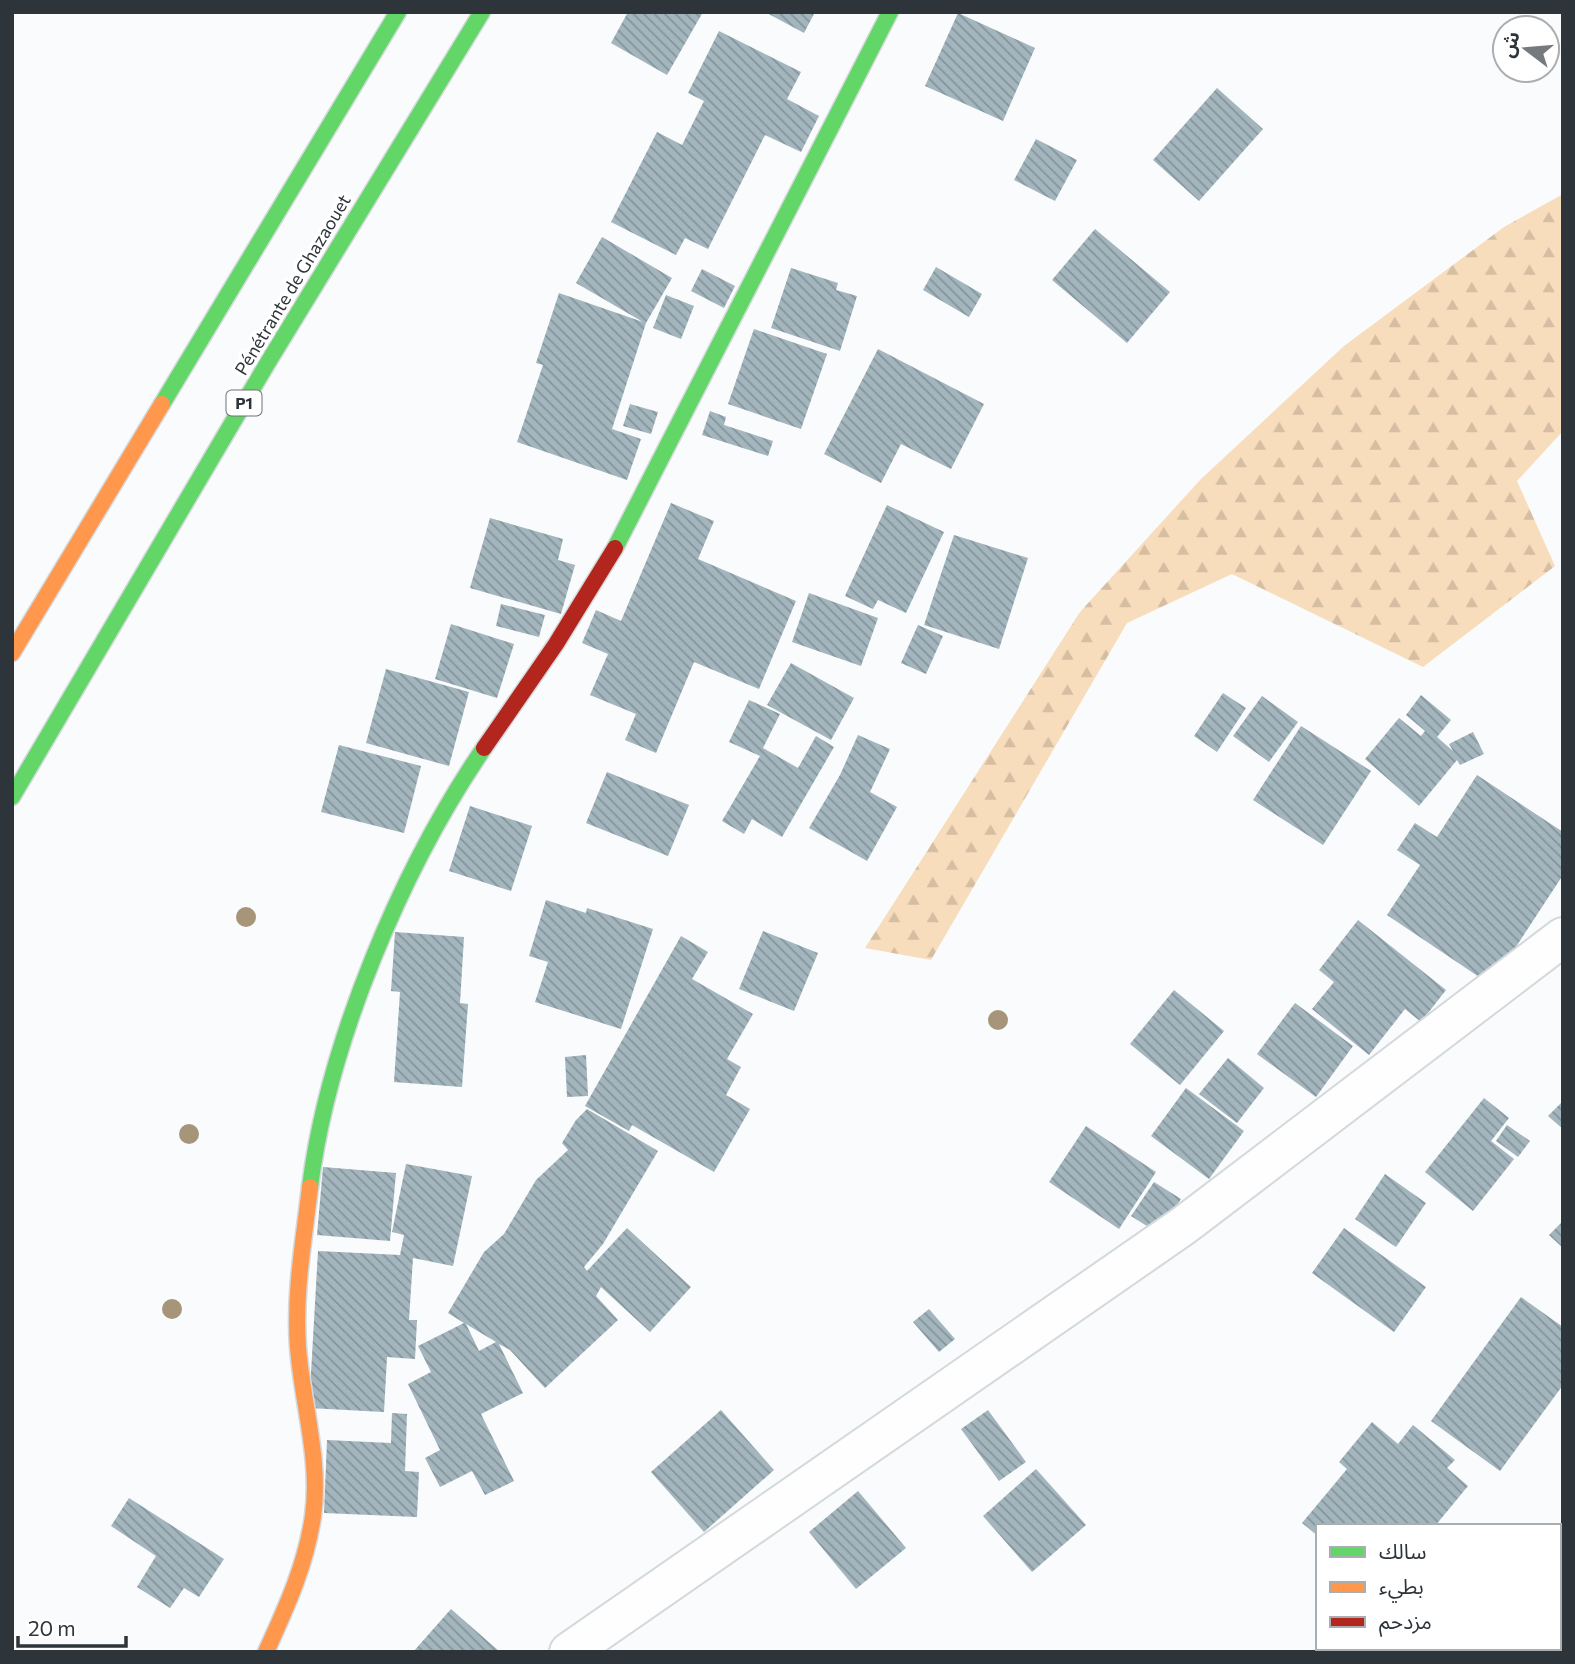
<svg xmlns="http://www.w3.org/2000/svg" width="1575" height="1664" viewBox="0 0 1575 1664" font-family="Commissioner,'Noto Sans Arabic',sans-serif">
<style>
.forest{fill:url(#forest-firs)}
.building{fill:url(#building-back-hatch);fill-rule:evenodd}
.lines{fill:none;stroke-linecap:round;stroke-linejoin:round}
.street-casing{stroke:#d4d9dc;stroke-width:42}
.fast-casing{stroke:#d4d9dc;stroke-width:19}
.slow-casing{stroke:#d4d9dc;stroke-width:19}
.jam-casing{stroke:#d4d9dc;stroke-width:19}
.street{stroke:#fefeff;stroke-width:38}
.fast{stroke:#63d668;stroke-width:16}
.slow{stroke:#ff974d;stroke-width:16}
.jam{stroke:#b3261e;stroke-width:16}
.tree{fill:#a7957a}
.labels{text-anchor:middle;stroke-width:7;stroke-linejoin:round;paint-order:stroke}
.shield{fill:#fff;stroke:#6d7275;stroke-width:2}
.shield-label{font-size:16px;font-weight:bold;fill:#2e353a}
.street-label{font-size:18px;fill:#2e353a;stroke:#fff}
</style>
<defs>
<pattern id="forest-firs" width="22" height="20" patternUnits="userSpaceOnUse" patternTransform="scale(1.75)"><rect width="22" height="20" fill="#f8ddbc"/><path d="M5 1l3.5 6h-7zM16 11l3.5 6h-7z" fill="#d5bea2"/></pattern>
<pattern id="building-back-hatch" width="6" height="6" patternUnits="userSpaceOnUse" patternTransform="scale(1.75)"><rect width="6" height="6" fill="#a3b5bd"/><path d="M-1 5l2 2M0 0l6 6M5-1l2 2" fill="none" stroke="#85949b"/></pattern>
</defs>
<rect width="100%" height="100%" fill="#f9fbfd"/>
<polygon class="forest" points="1563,194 1563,431 1517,481 1555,566 1423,667 1232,574 1127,623 931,960 865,948 1080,612 1201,479 1344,346 1504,227"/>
<g class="building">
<polygon points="628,12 703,12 667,75 611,43"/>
<polygon points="765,12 815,12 804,33"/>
<polygon points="958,13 1035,48 1003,121 925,86"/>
<polygon points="719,31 801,72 787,99 819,116 801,152 765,135 708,249 685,238 676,255 611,222 657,132 682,145 704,101 688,93"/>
<polygon points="1217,88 1263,129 1199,201 1153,160"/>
<polygon points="1036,139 1077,160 1055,201 1014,180"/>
<polygon points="1095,229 1170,292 1127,343 1052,280"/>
<polygon points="602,237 672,278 646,323 612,429 641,439 627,480 517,442 543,365 536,363 559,293 643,322 576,283"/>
<polygon points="936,267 982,294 969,317 923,290"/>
<polygon points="791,268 838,283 836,290 857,296 840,351 771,328"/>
<polygon points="702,269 735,286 724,308 691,291"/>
<polygon points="666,295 694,306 681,339 653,328"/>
<polygon points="754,329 827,354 801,429 728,404"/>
<polygon points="878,349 984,404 951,469 901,444 881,483 824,454"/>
<polygon points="630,404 658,412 651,434 623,426"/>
<polygon points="710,411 726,417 724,425 773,441 768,456 702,435"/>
<polygon points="671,503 714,521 698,559 796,601 759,689 694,662 656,753 625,740 636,714 590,695 608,654 582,643 596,610 621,621"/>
<polygon points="887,505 944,532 906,613 878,600 873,609 845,596"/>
<polygon points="490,518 563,539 558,560 575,565 561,614 470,588"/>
<polygon points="954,535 1028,558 999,649 924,625"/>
<polygon points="809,593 878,618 861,666 792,642"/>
<polygon points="501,604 545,615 539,637 496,626"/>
<polygon points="451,624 514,644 497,698 435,679"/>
<polygon points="918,625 943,636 926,674 901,663"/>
<polygon points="791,663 854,698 831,740 767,705"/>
<polygon points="386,669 469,692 449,766 366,743"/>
<polygon points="1223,693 1246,708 1217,752 1194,736"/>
<polygon points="1421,695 1451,720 1437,737 1453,751 1449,744 1473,732 1484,754 1460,765 1457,760 1419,806 1365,759 1399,718 1421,736 1425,731 1406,715"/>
<polygon points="1262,696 1298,722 1269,762 1233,736"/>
<polygon points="749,700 780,714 763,748 798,768 816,736 834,747 782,837 752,819 744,834 722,821 760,756 729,742"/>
<polygon points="1301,726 1371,771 1323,845 1253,800"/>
<polygon points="858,735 890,749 870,792 897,807 867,861 809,828 840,775"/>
<polygon points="339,745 421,766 404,833 321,812"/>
<polygon points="607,772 689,805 668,856 586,823"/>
<polygon points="1477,775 1563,832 1563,875 1491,985 1387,915 1420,865 1397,850 1415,823 1437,837"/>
<polygon points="470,806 532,826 511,891 449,871"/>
<polygon points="546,900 586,913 587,908 653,929 621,1029 535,1002 548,962 529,956"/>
<polygon points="1358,920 1446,990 1421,1022 1405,1009 1369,1055 1312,1009 1334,982 1319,970"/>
<polygon points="763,931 818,953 794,1011 739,989"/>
<polygon points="395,932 464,937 460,1003 468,1004 462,1087 394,1082 400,992 391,991"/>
<polygon points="681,936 708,952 692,979 753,1014 727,1059 741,1067 726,1095 750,1109 714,1172 632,1125 629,1131 585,1106"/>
<polygon points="1174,990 1224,1031 1180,1085 1130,1044"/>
<polygon points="1295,1003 1353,1046 1316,1097 1257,1054"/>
<polygon points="586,1055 588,1096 567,1097 565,1057"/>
<polygon points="1228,1058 1264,1088 1237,1123 1199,1094"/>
<polygon points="1186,1088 1244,1131 1209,1179 1151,1136"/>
<polygon points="1484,1098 1509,1118 1491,1141 1514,1159 1473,1211 1425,1172"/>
<polygon points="1563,1101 1563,1129 1548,1116"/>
<path d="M587,1109L658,1151L603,1244L584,1267L587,1271L627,1228L691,1287L650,1332L601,1287L596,1296L618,1320L545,1388L510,1350L499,1344L523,1393L481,1414L514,1481L485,1495L472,1471L440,1487L425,1458L440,1450L408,1384L431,1372L418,1346L464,1323L448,1313L484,1252L504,1234L536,1180L568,1150L562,1143L576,1120ZM466,1324L496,1342L479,1351Z"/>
<polygon points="1507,1125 1530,1141 1518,1157 1496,1141"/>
<polygon points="1086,1126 1156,1172 1119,1229 1049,1182"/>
<polygon points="406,1164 472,1176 453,1266 413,1258 409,1320 417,1320 415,1359 387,1357 384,1412 309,1408 318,1251 400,1255 404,1235 392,1232"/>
<polygon points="323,1167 396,1173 390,1241 317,1235"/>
<polygon points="1385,1174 1426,1203 1396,1247 1355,1219"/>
<polygon points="1154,1182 1181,1199 1158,1233 1131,1216"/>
<polygon points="1563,1221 1563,1248 1549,1235"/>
<polygon points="1344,1228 1426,1287 1394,1332 1312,1273"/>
<polygon points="1521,1297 1563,1327 1563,1385 1500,1471 1431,1421"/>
<polygon points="929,1309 955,1339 939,1352 913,1322"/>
<polygon points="721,1410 774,1470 704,1532 651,1472"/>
<polygon points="988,1410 1026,1462 999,1481 961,1429"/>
<polygon points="392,1413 407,1414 405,1471 419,1472 417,1517 324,1513 327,1440 391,1443"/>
<polygon points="1372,1422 1398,1444 1413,1425 1455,1460 1447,1468 1468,1486 1435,1526 1318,1526 1318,1536 1302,1523 1347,1469 1339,1462"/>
<polygon points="1036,1469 1086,1525 1032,1572 983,1516"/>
<polygon points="858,1491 906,1548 856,1589 809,1532"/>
<polygon points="129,1498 224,1559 199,1597 184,1588 170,1608 137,1587 156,1556 111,1526"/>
<polygon points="451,1609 500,1652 413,1652"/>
</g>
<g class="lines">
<g class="street-casing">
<polyline id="street" points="569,1652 1183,1226 1563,937"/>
</g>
<g class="fast-casing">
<g id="fast">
<polyline points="162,404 398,12"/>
<polyline points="615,548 890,12"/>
<polyline points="12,797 267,364 482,12"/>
<path d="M310,1187C328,1043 402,868 484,748"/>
</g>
</g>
<g class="slow-casing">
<g id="slow">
<polyline points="12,653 162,404"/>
<path d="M266,1652C286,1608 306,1565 313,1516C321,1460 302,1402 298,1347C294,1293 304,1239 310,1187"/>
</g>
</g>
<g class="jam-casing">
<polyline id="jam" points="484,748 556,644 615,548"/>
</g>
<use href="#street" class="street"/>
<use href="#fast" class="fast"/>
<use href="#slow" class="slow"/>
<use href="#jam" class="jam"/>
</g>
<g class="tree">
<circle cx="246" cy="917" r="10"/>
<circle cx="998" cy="1020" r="10"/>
<circle cx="189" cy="1134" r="10"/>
<circle cx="172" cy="1309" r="10"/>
</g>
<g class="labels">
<rect class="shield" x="226.5" y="390.5" width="35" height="25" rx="5"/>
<g class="shield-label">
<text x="244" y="409">P1</text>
</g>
<g class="street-label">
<text transform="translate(293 285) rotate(-59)" y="6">Pénétrante de Ghazaouet</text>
</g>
</g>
<rect width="1575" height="1664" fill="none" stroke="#2e353a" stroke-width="28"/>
<rect x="1316" y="1524" width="245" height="126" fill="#ffffff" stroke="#abaeb0" stroke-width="2"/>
<rect x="1330" y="1547" width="35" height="10" fill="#63d668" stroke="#abaeb0" stroke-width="2"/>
<text x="1379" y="1559" font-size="21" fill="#2e353a">سالك</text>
<rect x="1330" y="1582" width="35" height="10" fill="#ff974d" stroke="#abaeb0" stroke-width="2"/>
<text x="1379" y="1594" font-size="21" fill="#2e353a">بطيء</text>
<rect x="1330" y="1617" width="35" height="10" fill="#b3261e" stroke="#abaeb0" stroke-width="2"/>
<text x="1379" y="1629" font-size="21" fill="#2e353a">مزدحم</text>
<g transform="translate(1526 49) rotate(286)"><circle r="33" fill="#ffffff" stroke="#abaeb0" stroke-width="2"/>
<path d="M0-5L12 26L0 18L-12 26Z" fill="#757a7e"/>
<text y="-10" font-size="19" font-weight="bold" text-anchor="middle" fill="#2e353a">ش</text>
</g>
<path d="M18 1636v10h108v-10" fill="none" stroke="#2e353a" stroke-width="3.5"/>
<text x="28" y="1636" font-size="21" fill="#2e353a" stroke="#ffffff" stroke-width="5" paint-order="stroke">20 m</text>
</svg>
